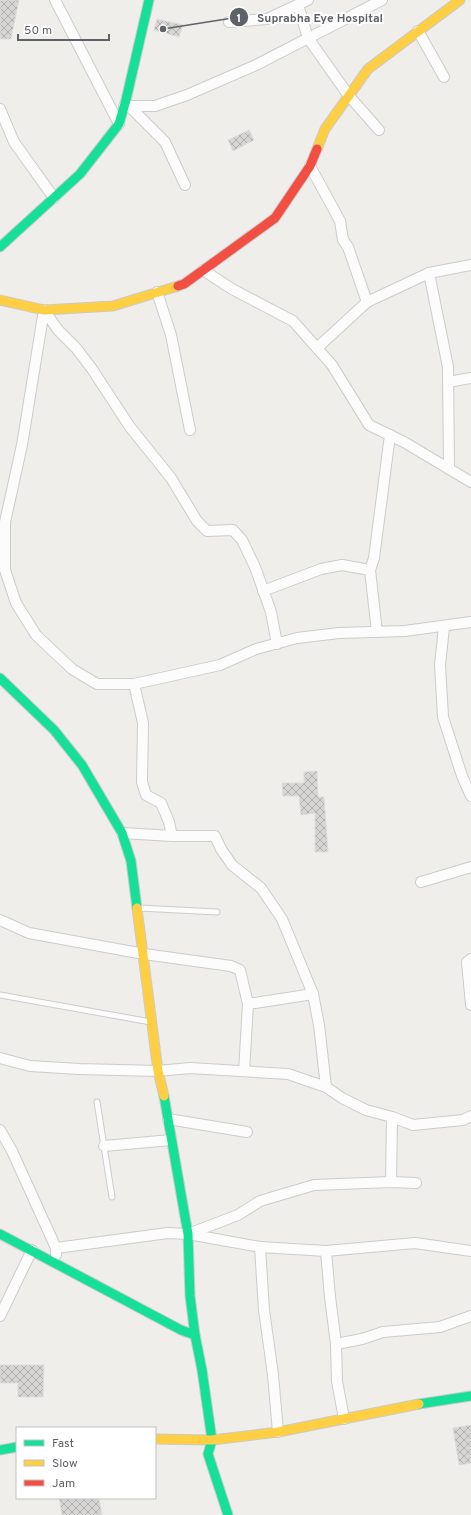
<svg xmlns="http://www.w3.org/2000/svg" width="471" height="1515" viewBox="0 0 471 1515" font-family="Overpass,sans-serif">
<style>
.building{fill:url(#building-cross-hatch);stroke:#deddd9}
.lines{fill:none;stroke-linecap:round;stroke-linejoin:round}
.lane-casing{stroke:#cbcccc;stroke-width:7}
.street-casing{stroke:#cbcccc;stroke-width:12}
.fast-casing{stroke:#cacacb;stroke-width:11}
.slow-casing{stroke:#cacacb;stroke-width:11}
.jam-casing{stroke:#cacacb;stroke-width:11}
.lane{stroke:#fdfcfc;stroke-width:5}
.street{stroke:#fdfcfc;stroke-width:10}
.fast{stroke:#16e098;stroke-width:9}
.slow{stroke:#ffcf43;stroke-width:9}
.jam{stroke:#f24e42;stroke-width:9}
.leader{fill:none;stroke:#5f6368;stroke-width:1.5}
.callout-dot{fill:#5f6368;stroke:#fff;stroke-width:1.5}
.mark-label{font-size:12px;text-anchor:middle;font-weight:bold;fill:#fff}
.callout-label{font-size:12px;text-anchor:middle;font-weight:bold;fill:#5f6368;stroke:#fff;stroke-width:4;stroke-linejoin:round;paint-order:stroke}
</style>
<defs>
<pattern id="building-cross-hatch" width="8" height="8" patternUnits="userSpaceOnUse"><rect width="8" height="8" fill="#d6d5d3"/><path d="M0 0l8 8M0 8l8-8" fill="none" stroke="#b1b0af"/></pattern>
</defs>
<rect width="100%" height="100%" fill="#efeeea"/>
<g class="building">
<polygon points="0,0 19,0 11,39 0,39"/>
<polygon points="157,19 183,25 179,37 154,30"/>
<polygon points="249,130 254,140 233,151 228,140"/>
<polygon points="317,771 318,797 324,797 328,852 315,852 315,813 301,815 299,796 283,796 282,783 304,783 304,772"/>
<polygon points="0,1365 44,1365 43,1397 18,1397 18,1383 0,1383"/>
<polygon points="471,1425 471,1463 459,1465 453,1428"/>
<polygon points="59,1498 99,1498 102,1515 62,1515"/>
</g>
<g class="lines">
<g class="lane-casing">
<g id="lane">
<polyline points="139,908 217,912"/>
<polyline points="0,995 151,1022"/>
<polyline points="97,1102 112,1197"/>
</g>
</g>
<g class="street-casing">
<g id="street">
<polyline points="55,0 119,124"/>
<polyline points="298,5 308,38 349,96 379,130"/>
<polyline points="229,22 267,19 308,0"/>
<polyline points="418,31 444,77"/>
<polyline points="124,106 155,106 187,95 256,65 382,0"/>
<polyline points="130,107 165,142 185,185"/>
<polyline points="0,109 14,142 54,198"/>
<polyline points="310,166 340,221 343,240 348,247 367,302"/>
<polyline points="203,270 232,289 293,321 332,365 369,425 404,442 471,482"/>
<polyline points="429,273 448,367 449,469"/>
<polyline points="157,292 171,335 190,430"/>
<polyline points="44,310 22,445 5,522 5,570 16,603 36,635 72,669 97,684 134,684 220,665 256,649 297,638 339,633 405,631 471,622"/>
<polyline points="44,310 58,330 76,348 92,369 130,427 171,478 197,521 207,531 233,530 242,540 255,567 271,612 277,644"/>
<polyline points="317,348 367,302 429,273 471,265"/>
<polyline points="448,382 471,378"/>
<polyline points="263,591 321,569 342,565 370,570"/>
<polyline points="444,627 440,665 443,717 462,776 471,796"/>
<polyline points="377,632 370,570 374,558 390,435"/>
<polyline points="134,684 143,723 142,782 146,795 161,803 169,822 172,836"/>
<polyline points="122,833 172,836 215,836 221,849 232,865 261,888 282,919 313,994 319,1025 326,1087"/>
<polyline points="421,882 471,867"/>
<polyline points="0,920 29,933 144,954 231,966 240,970 248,1004 244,1071"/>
<polyline points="471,959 467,962 471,1005"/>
<polyline points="248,1004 313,994"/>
<polyline points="0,1058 30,1066 79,1069 158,1071 190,1068 288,1074 326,1087 342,1098 366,1110 392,1117 391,1182"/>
<polyline points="392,1117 413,1125 463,1120 471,1116"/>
<polyline points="168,1119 247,1132"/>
<polyline points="0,1130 12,1151 56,1248 56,1255"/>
<polyline points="104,1146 171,1140"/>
<polyline points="188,1234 238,1215 260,1201 314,1185 391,1182 416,1183"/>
<polyline points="260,1247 326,1251 415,1243 471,1251"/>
<polyline points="56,1248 168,1233 188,1234 260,1247 264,1310 273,1375 278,1432"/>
<polyline points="326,1251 330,1297 336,1344 337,1381 344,1419"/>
<polyline points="0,1316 32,1250"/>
<polyline points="336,1344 362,1339 383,1332 440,1327 471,1316"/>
</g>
</g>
<g class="fast-casing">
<g id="fast">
<polyline points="0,247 80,174 119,124 126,100 149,0"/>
<polyline points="0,678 54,730 82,765 122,833 131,861 137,908"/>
<polyline points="164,1096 188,1234 190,1296 195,1335"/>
<polyline points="0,1234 181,1330 195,1335 202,1370 212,1440 208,1454 228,1515"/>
<polyline points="419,1404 471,1396"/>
<polyline points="0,1450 17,1447"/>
</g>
</g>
<g class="slow-casing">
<g id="slow">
<polyline points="317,149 325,129 368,69 460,0"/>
<polyline points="0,300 44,310 113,306 178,286"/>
<polyline points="137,908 158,1071 164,1096"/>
<polyline points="155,1439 212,1440 278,1432 419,1404"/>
</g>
</g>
<g class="jam-casing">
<polyline id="jam" points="178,286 184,284 275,218 310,166 317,149"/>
</g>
<use href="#lane" class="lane"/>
<use href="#street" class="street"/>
<use href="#fast" class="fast"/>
<use href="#slow" class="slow"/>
<use href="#jam" class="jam"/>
</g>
<path class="leader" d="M163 29L239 17"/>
<g class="callout-dot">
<circle cx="163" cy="29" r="4"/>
<circle cx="239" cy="17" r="10"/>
</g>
<g class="mark-label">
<text x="239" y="22">1</text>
</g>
<g class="callout-label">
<text x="320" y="22">Suprabha Eye Hospital</text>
</g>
<rect x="16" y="1427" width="140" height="72" fill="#ffffff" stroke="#bfc1c3"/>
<rect x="24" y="1440" width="20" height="6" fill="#16e098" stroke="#bfc1c3"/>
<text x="52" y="1447" font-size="12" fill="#5f6368">Fast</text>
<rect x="24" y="1460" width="20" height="6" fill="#ffcf43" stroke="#bfc1c3"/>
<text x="52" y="1467" font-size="12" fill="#5f6368">Slow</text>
<rect x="24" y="1480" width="20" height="6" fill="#f24e42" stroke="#bfc1c3"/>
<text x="52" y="1487" font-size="12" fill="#5f6368">Jam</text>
<path d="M18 34v6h91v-6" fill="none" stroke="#5f6368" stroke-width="2"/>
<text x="24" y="34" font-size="12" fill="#5f6368" stroke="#ffffff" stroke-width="3" paint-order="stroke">50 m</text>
</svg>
